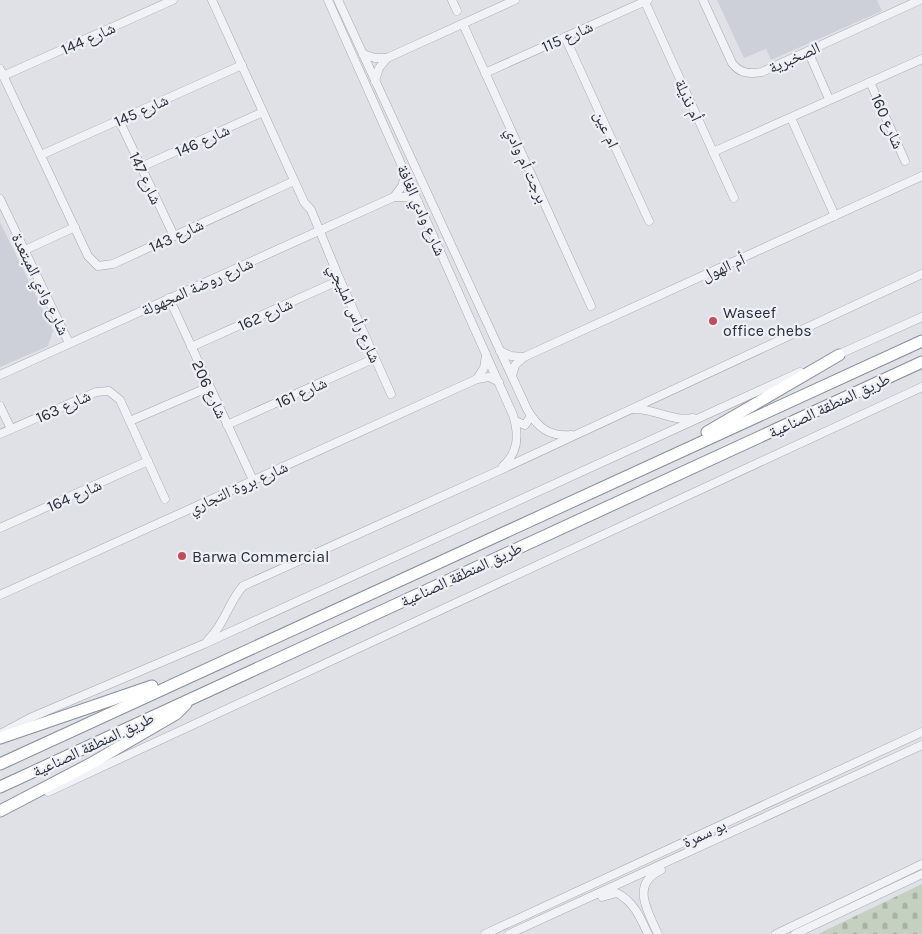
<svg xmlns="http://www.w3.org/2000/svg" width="922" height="934" viewBox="0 0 922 934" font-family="Karla,'Noto Naskh Arabic',sans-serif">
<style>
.built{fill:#cdd0d9}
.cemetery{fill:url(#cemetery-stones)}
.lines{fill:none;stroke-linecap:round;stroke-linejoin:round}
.minor-casing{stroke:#a5a8b1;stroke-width:9}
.highway-casing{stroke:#878e9c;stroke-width:13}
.minor{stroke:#f1f2f6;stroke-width:8}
.highway{stroke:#fff;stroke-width:11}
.poi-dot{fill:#c34c58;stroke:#eef0f5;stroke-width:2}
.labels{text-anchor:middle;stroke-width:4.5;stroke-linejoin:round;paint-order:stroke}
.street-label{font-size:16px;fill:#292f3d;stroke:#eef0f5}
.poi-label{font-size:16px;fill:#292f3d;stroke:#eef0f5;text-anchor:start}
</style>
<defs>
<pattern id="cemetery-stones" width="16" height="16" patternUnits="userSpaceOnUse" patternTransform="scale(1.25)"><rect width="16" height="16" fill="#c4d0c0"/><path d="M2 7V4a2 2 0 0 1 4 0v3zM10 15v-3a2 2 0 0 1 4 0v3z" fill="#a8b3a6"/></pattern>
</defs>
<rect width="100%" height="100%" fill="#dfe1e7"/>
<g class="built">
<polygon points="717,0 877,0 882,11 771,60 766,49 744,58"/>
<polygon points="0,222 53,331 48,346 0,367"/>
</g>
<polygon class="cemetery" points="922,884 922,934 818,934"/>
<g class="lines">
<g class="minor-casing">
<g id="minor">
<polyline points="212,0 304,202 311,210 340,280 391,394"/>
<path d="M328,0L513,415C519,434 519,452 503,466"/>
<path d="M338,0L527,409C537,427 549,437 571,435"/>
<polyline points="452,0 457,11"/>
<path d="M703,0L732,63C740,74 750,74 762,72L920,0"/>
<polyline points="645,2 734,198"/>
<polyline points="463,24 591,306"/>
<polyline points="565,37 649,221"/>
<polyline points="808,51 829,99"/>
<polyline points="363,54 375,58 387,58"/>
<polyline points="0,69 88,256 98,266 113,264 294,181"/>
<polyline points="485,73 648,0"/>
<polyline points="3,76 173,0"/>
<polyline points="375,81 379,68 387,58 515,0"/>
<polyline points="870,82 905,161"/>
<polyline points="791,118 835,216"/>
<polyline points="119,120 174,236"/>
<polyline points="713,152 922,59"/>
<polyline points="41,155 242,65"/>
<polyline points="141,167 263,112"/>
<polyline points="394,197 402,186 406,174"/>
<polyline points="0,199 69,343"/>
<polyline points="25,250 75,227"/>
<polyline points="169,298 253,480"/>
<polyline points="191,347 340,280"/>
<polyline points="500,351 511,356 524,357"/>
<polyline points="835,356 922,317"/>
<polyline points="0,375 394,197 407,197 418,202"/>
<polyline points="512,376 515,365 524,357 922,176"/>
<polyline points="477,379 484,368 486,355"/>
<polyline points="0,406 11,429"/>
<path d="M633,409C655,408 671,422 693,418"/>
<polyline points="130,421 209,387"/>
<polyline points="515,421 525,425 531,416"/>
<polyline points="227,425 375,358"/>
<polyline points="0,434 96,392 109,391 120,400 165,499"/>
<polyline points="0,528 148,461"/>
<polyline points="0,595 477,379 489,377 499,382"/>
<path d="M208,640C225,624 228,603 243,586L496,472L922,274"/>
<polyline points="2,733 30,718 204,644 800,372"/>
<polyline points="48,792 922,387"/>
<path d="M602,897L617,893C634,902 640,917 648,934"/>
<polyline points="485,934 922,732"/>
<polyline points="509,934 922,745"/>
<path d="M658,934C648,912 630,884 661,870"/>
<polyline points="776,934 922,864"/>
<polyline points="795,934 922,874"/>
</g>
</g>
<g class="highway-casing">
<g id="highway">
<polyline points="707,432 839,355"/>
<polyline points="0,738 152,686"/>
<polyline points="0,764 922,341"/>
<polyline points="0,787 922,362"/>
<polyline points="0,811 90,764 176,714 186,704"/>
</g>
</g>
<use href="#minor" class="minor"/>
<use href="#highway" class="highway"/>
</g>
<g class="poi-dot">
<circle cx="713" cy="321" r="5"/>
<circle cx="182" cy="556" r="5"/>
</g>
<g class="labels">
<g class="street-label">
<text transform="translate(567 36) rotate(-24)" y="6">شارع 115</text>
<text transform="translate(88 38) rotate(-24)" y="6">شارع 144</text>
<text transform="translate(794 57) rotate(-24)" y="6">الصخبرية</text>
<text transform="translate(689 100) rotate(66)" y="6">أم نذيلة</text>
<text transform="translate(141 110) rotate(-24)" y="6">شارع 145</text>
<text transform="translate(888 121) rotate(66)" y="6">شارع 160</text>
<text transform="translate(607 129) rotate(66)" y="6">ام عين</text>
<text transform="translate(202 140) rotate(-24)" y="6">شارع 146</text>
<text transform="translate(527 165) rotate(66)" y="6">برجت أم وادي</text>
<text transform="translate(146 178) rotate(65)" y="6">شارع 147</text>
<text transform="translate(422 210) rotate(66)" y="6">شارع وادي الغافة</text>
<text transform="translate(176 235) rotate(-25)" y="6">شارع 143</text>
<text transform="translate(723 267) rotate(-24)" y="6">أم الهول</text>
<text transform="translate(41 284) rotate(64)" y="6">شارع وادي المبتعدة</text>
<text transform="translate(197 286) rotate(-24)" y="6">شارع روضة المجهولة</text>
<text transform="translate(355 313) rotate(66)" y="6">شارع رأس امليجي</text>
<text transform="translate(265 314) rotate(-24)" y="6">شارع 162</text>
<text transform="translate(210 389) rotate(65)" y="6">شارع 206</text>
<text transform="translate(301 392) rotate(-24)" y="6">شارع 161</text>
<text transform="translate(829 405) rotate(-25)" y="6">طريق المنطقة الصناعية</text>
<text transform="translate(63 406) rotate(-24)" y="6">شارع 163</text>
<text transform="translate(238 487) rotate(-24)" y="6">شارع بروة التجاري</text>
<text transform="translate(74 495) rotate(-24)" y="6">شارع 164</text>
<text transform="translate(461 574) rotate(-25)" y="6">طريق المنطقة الصناعية</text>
<text transform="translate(93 744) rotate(-25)" y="6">طريق المنطقة الصناعية</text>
<text transform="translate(704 833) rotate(-25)" y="6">بو سمرة</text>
</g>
<g class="poi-label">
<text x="723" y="318">Waseef<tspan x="723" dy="18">office chebs</tspan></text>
<text x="192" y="562">Barwa Commercial</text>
</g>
</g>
</svg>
